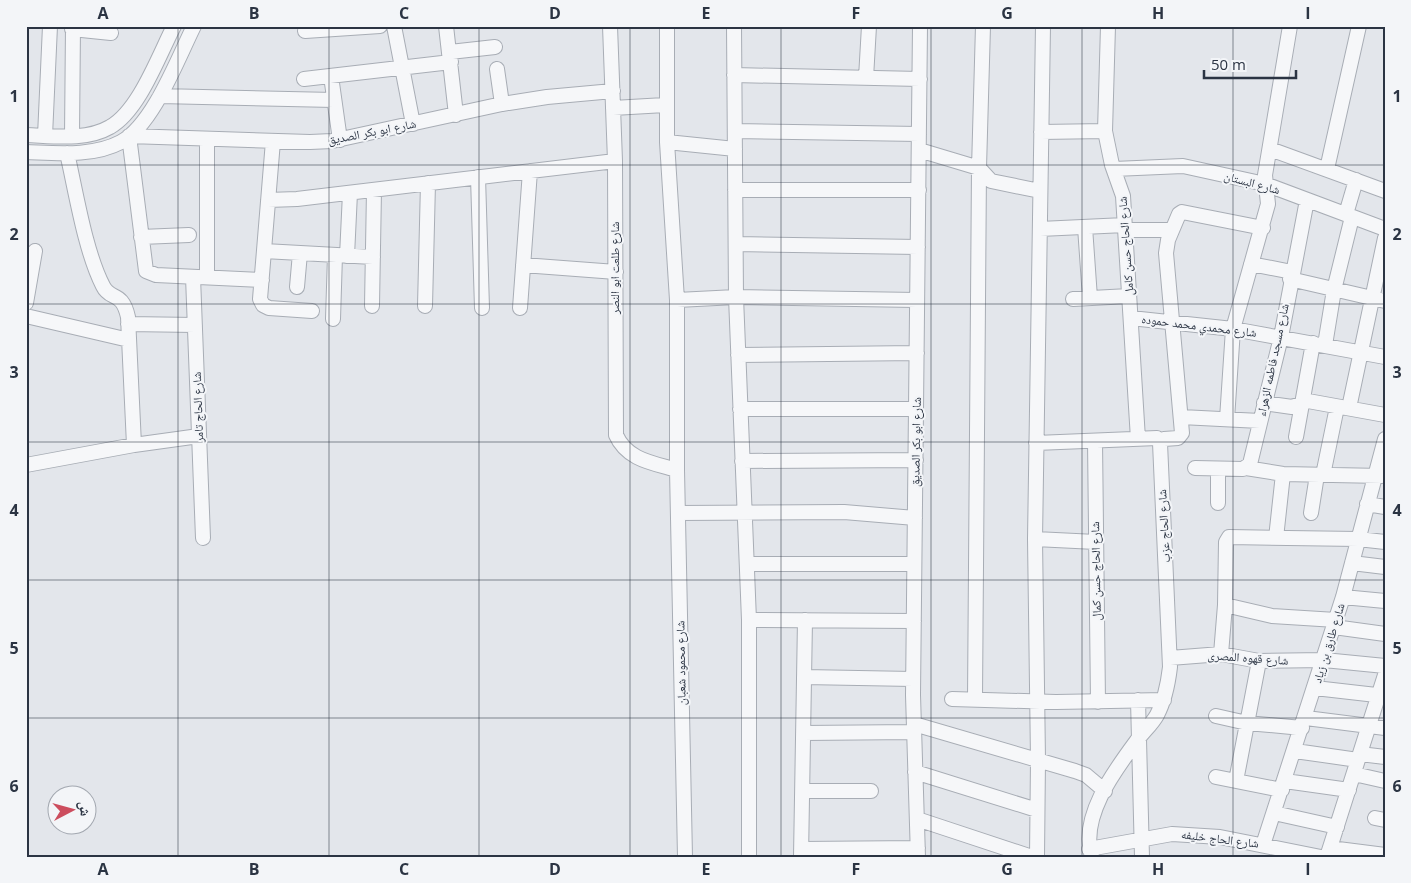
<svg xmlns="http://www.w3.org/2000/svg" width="1411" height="883" viewBox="0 0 1411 883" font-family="'Open Sans','Noto Naskh Arabic',sans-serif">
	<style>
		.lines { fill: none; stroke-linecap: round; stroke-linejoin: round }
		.minor-casing { stroke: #a8adb5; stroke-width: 16 }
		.minor { stroke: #f6f7f9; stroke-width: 14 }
		.grid { fill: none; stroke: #2b3443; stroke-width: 1; stroke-opacity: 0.55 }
		.labels { text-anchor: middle; stroke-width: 4; stroke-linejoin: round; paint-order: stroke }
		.street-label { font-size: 12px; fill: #2b3443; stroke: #f3f5f8 }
		.neatline { fill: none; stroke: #2b3443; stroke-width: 2 }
		.grid-label { font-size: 16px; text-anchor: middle; font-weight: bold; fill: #2b3443 }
	</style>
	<rect width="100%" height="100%" fill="#e3e6eb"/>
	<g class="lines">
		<g class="minor-casing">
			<path id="minor" d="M394,26L413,124
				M446,26L456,115
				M610,26L615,161L616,435C627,460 653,463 677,470
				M667,26V142L677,300V470L685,857
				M734,26L736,297L749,620V857
				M1108,26L1105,131L1112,165L1123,196L1138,439
				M72,29L111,33
				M305,31L380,26
				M450,52L495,47
				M497,69L502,104
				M734,75L920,79
				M331,76L340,140
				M866,78L869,26
				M304,79L451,62
				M160,96L334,100
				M613,108L665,105
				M735,131L919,134
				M1041,132L1105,131
				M26,135C53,136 86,141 110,127C139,111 159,55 174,26
				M45,136L50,26
				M72,136L73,26
				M207,139V277
				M273,141L260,299L263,305L269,308L312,311
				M667,142L735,149
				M1270,149L1385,191
				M919,150L979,168L991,181L1040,191
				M26,152C56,153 93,157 121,142C153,125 178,58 194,26
				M67,153C76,192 85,251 103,286C110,301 122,290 128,317L134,445
				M1114,169L1183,166L1265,184L1385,229
				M1327,169L1359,26
				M478,177L482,308
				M735,190H919
				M268,200L297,199L615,161
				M1346,214L1356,180
				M1085,227L1090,298
				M1040,229L1125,225
				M1125,230H1172
				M141,237L189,235
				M736,244L918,247
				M264,251L373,257
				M347,256L350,193
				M1251,264L1292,272
				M523,265L616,272
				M193,277L203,538
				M1290,279L1385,301
				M262,280L156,275L146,271L129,136L310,142L332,141L502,104L547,97L613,91
				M297,287L300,253
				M1073,299L1129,296
				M677,300L736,297L917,300
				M26,303L35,251
				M372,306L374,190
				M425,306L428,183
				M520,308L530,171
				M26,316L129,340
				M1131,318L1233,329L1385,357
				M333,319L335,255
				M128,324L195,325
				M1325,345L1334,290L1352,217
				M738,355L917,353
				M1264,403L1292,407L1308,401L1385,415
				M1349,408L1385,238
				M740,409H916
				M1181,417L1260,421
				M1227,419L1233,329L1268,204L1265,175L1290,26
				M1296,437L1313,343
				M1095,441L1098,702
				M1036,443L1157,438L1161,441
				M742,461L916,460
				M26,465L134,445L199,436
				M1195,468L1243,469L1250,464L1281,337L1307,200
				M1246,468L1283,474L1382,476
				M1218,469V503
				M1323,475L1337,407
				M1367,504L1385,507
				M678,513L844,512L915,518
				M1311,513L1317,475
				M1276,538L1283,474
				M1035,539L1096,542
				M1352,563L1385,567
				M747,564H914
				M1343,597L1385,601
				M1225,605L1272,616L1336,620
				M749,620L914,621
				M1334,627L1385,634
				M1221,654L1225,605L1226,542L1229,537L1358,539L1385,542
				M1170,658L1221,654L1259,661L1324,660L1385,666
				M804,677L913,679
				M1315,688L1385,696
				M952,699L1056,702L1164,700
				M975,699L979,168L983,26
				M1138,700L1142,857
				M1216,716L1247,723L1302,728
				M1306,718L1385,728
				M914,724L1075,771L1086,775L1105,791
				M803,733L914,732
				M1295,751L1358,760
				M1360,754L1385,757
				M915,772L1037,810
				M1354,774L1385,781
				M1216,777L1282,790
				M1236,781L1259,661
				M1285,781L1349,790
				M802,791H871
				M1274,813L1337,827
				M1375,818L1385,820
				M917,819L1032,857
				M1263,845L1343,597L1385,439
				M1330,848L1385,855
				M801,849L918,848
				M1089,849L1172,834L1220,837L1321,857
				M801,857L805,620
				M918,857L913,695L920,26
				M1037,857L1038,760L1035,539L1043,26
				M1092,857C1079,817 1115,770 1138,739C1144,731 1152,724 1157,715C1165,700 1168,684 1170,667L1160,443L1164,439L1178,438L1182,433L1166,253L1168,240L1179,214L1182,212L1263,228
				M1327,857L1385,675"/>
		</g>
		<use href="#minor" class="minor"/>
	</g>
	<path class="grid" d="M178,26V857M329,26V857M479,26V857M630,26V857M781,26V857M931,26V857M1082,26V857M1233,26V857M26,165H1385M26,304H1385M26,442H1385M26,580H1385M26,718H1385"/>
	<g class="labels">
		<g class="street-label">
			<text transform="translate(372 132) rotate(-11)" y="4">شارع ابو بكر الصديق</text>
			<text transform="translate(1252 183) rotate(15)" y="4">شارع البستان</text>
			<text transform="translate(1126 246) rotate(-94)" y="4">شارع الحاج حسن كامل</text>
			<text transform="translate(615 268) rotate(-90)" y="4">شارع طلعت ابو النصر</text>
			<text transform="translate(1199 326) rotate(7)" y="4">شارع محمدي محمد حموده</text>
			<text transform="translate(1273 360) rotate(-78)" y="4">شارع مسجد فاطمه الزهراء</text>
			<text transform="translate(198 407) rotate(-92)" y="4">شارع الحاج تامر</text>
			<text transform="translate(916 442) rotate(-89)" y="4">شارع ابو بكر الصديق</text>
			<text transform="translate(1164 526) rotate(-93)" y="4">شارع الحاج عزب</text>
			<text transform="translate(1096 571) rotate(-91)" y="4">شارع الحاج حسن كمال</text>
			<text transform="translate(1329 643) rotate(-73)" y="4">شارع طارق بن زياد</text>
			<text transform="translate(1248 658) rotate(4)" y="4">شارع قهوه المصرى</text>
			<text transform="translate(681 663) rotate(-91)" y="4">شارع محمود شعبان</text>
			<text transform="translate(1220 839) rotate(7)" y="4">شارع الحاج خليفه</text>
		</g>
	</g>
	<rect width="1411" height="883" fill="none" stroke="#f3f5f8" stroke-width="55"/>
	<g transform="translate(72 810) rotate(84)"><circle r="24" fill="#f3f5f8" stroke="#a3a8b0"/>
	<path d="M0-4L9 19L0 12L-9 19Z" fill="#cc4d5e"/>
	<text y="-8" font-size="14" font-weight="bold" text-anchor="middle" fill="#2b3443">ش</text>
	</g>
	<path d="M1204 70v8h92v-8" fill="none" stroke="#2b3443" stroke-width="2.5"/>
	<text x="1211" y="70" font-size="15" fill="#2b3443" stroke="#f3f5f8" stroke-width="4" paint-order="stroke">50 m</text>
	<rect x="28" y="28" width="1356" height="828" class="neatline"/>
	<g class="grid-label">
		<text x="103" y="19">A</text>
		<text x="254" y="19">B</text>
		<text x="404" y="19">C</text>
		<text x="555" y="19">D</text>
		<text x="706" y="19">E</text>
		<text x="856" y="19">F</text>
		<text x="1007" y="19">G</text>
		<text x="1158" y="19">H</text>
		<text x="1308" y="19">I</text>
		<text x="14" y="102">1</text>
		<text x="1397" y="102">1</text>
		<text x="14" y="240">2</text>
		<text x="1397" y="240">2</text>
		<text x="14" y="378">3</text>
		<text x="1397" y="378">3</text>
		<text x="14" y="516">4</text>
		<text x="1397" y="516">4</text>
		<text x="14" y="654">5</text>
		<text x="1397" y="654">5</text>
		<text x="14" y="792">6</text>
		<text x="1397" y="792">6</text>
		<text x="103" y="875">A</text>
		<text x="254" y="875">B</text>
		<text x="404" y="875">C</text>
		<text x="555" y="875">D</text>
		<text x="706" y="875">E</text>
		<text x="856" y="875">F</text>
		<text x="1007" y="875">G</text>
		<text x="1158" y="875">H</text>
		<text x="1308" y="875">I</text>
	</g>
</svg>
